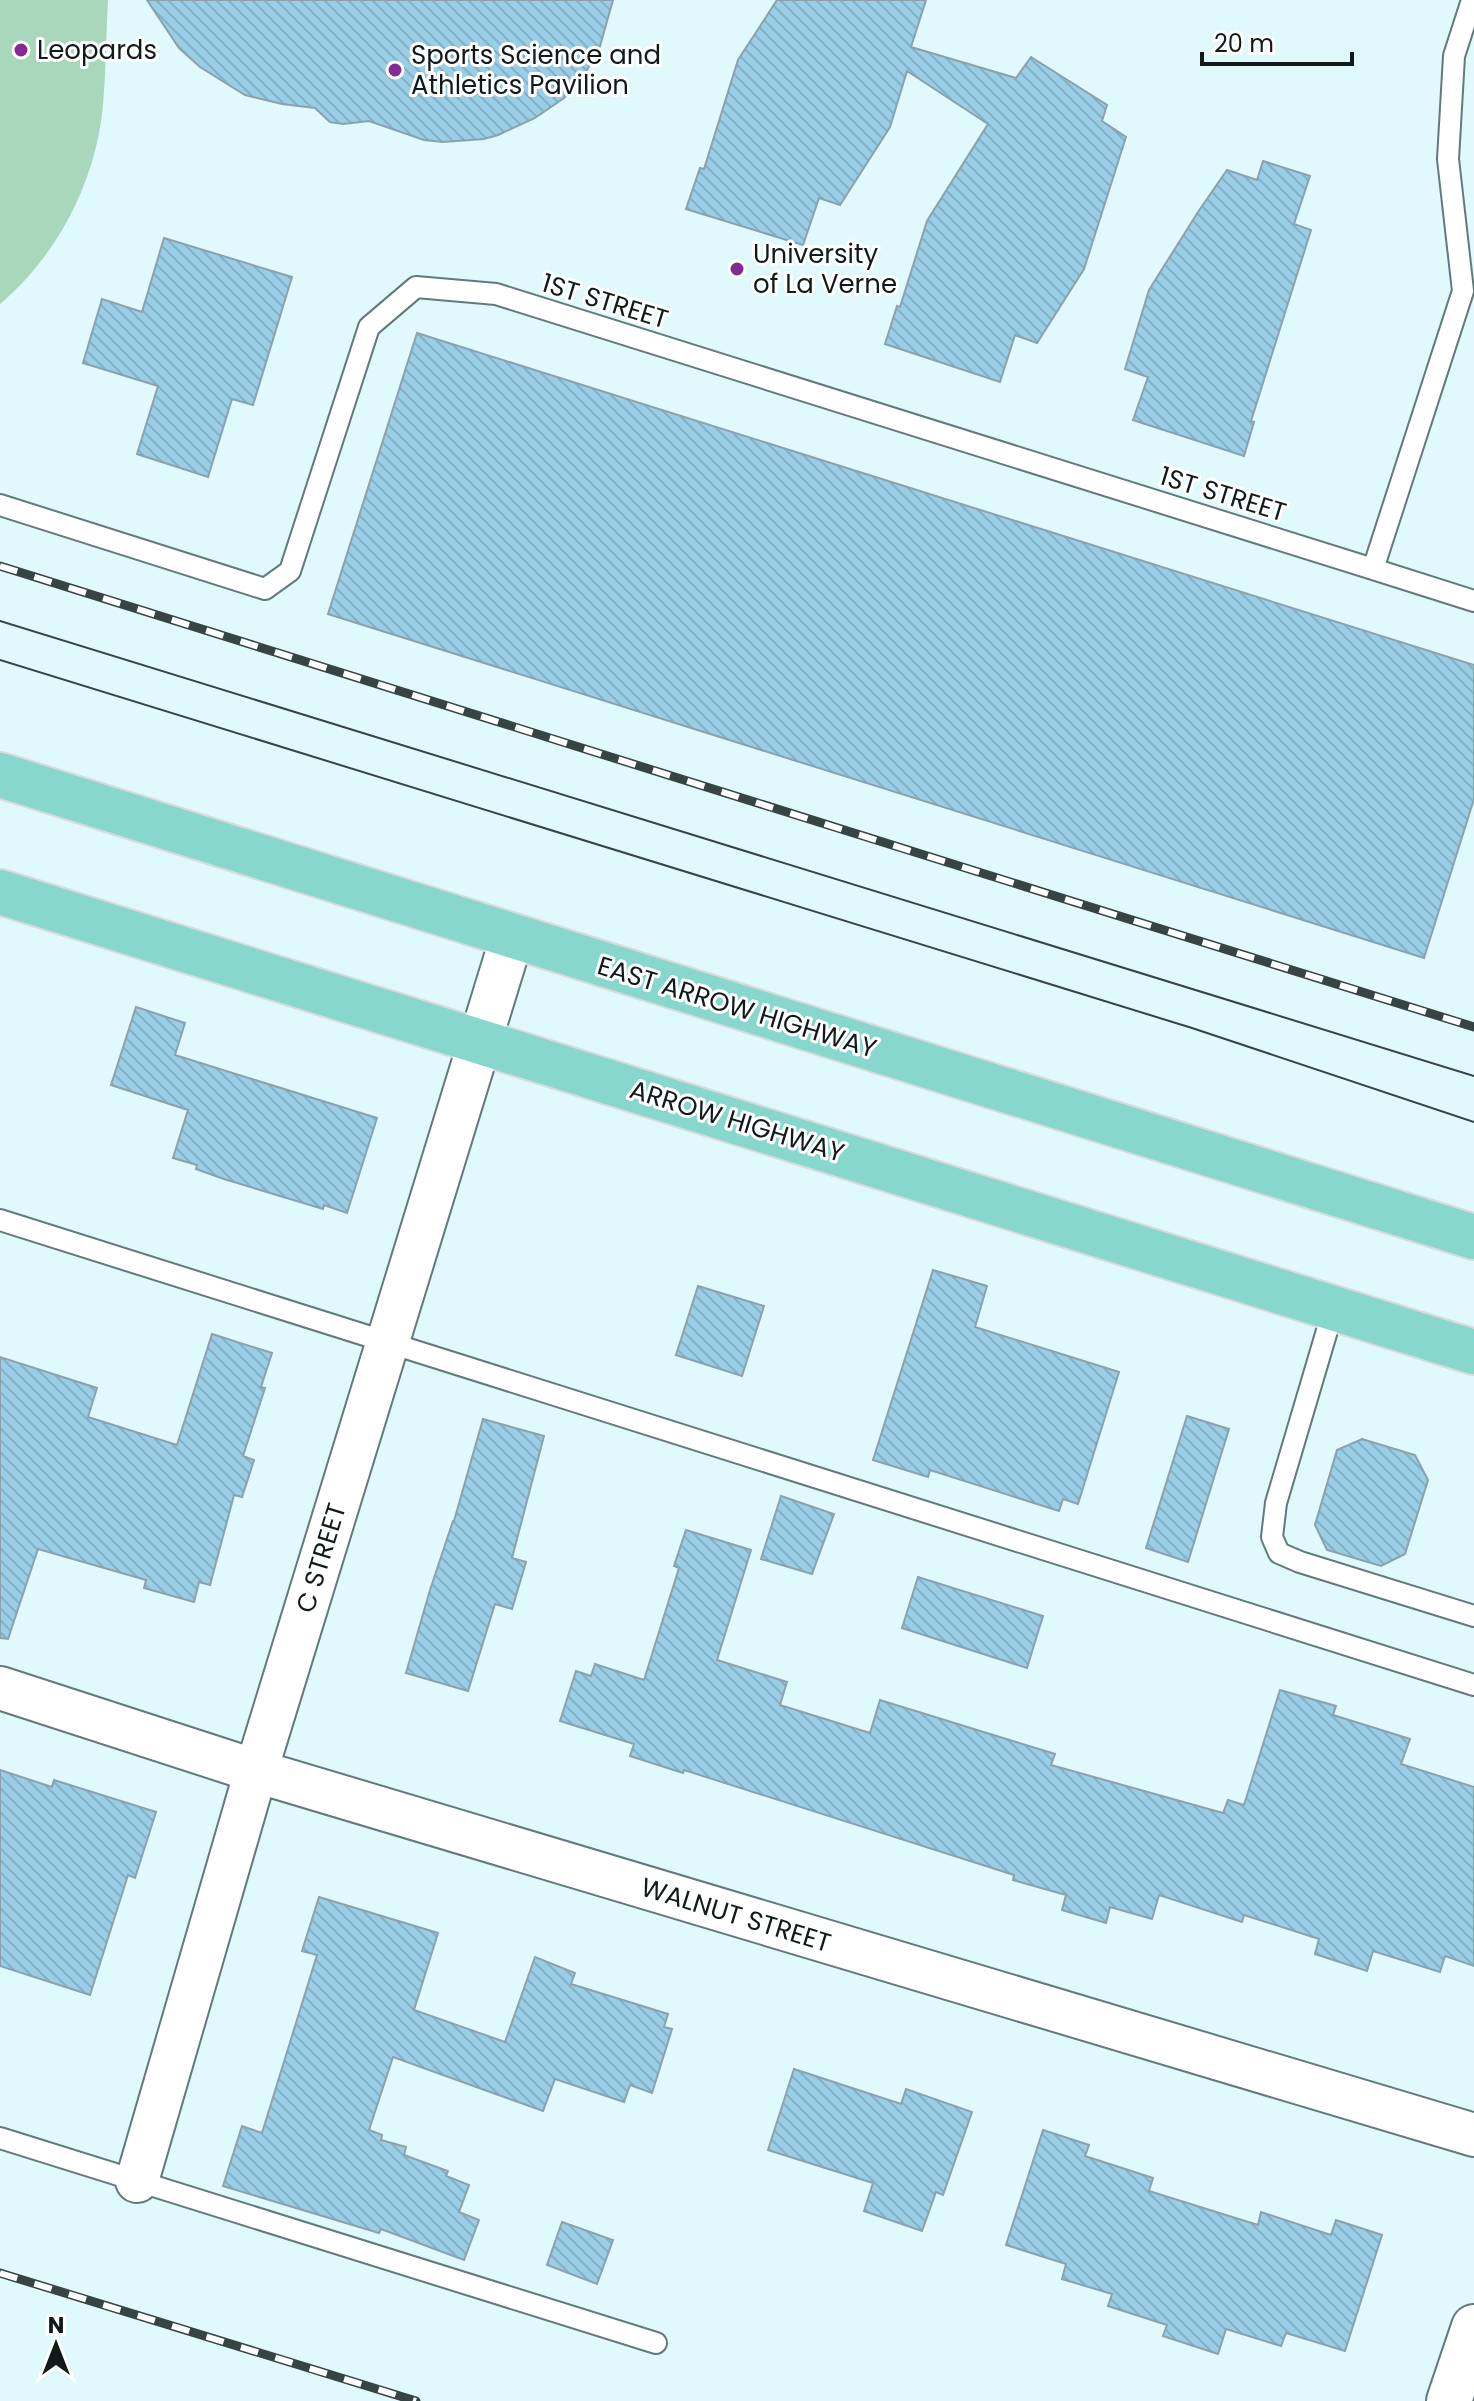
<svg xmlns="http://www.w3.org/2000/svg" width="1474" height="2401" viewBox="0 0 1474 2401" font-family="Poppins,sans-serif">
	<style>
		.pitch { fill: #a9d7bb }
		.building { fill: url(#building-back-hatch); stroke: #8ca1ab; stroke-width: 2 }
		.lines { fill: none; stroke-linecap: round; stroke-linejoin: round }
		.service-casing { stroke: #637a7d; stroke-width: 24 }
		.minor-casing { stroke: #637a7d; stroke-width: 46 }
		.tertiary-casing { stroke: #637a7d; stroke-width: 48 }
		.primary-casing { stroke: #d9dadb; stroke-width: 48 }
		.service { stroke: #fff; stroke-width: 20 }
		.minor { stroke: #fff; stroke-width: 42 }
		.tertiary { stroke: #fff; stroke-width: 44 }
		.primary { stroke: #87d7cc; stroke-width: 44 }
		.tram { stroke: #374445; stroke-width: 2 }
		.rail-casing { stroke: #374445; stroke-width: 9 }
		.rail { stroke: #fff; stroke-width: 6; stroke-dasharray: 18; stroke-linecap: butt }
		.poi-dot { fill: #842a96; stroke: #fff; stroke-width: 3 }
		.labels { text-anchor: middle; stroke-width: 6; stroke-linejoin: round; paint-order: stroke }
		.poi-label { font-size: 26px; fill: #111a1b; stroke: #fff; text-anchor: start }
		.street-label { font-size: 26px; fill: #111a1b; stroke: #fff }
	</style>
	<defs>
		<pattern id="building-back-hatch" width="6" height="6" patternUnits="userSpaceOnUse" patternTransform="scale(2)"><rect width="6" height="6" fill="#99cee6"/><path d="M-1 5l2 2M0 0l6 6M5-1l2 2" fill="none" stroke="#83b0c5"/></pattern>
	</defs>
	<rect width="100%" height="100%" fill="#dff9fc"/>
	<path class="pitch" d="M0,0H108C106,35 106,70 103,105C96,181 58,255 0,304Z"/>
	<path class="building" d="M147,0H613L600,46L586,72L564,98L535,118L498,135L484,139L443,142L424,140L369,121L343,124L330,122L315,108L282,104L245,95L200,67L179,48Z
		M777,0H926L911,47L1016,78L1031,57L1107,105L1102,121L1126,137L1084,269L1037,343L1015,335L1000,382L885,344L897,306L900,307L927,221L988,124L907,71L890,127L840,205L819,198L803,245L686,209L700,168L704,169L738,60Z
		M1263,161L1310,176L1294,224L1311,230L1251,421L1254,422L1244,456L1133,420L1148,377L1125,369L1149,290L1198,212L1227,170L1257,180Z
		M164,238L292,277L253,405L232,399L208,477L137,454L158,386L83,363L102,299L142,312Z
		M417,333L1474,665V799L1424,958L328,614Z
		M136,1007L185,1023L175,1055L377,1118L347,1213L324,1205L323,1209L224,1179L196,1169L197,1165L173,1158L188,1110L111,1085Z
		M933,1270L987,1286L975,1327L1119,1372L1078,1504L1063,1499L1059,1511L930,1470L928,1477L873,1460Z
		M698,1286L764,1306L742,1376L676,1355Z
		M212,1334L272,1353L261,1387L265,1388L243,1456L254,1460L242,1497L234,1495L210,1585L199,1582L194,1602L144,1588L146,1580L38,1549L8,1639L0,1638V1357L97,1388L88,1417L177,1445Z
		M1187,1416L1229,1429L1188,1562L1146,1548Z
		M483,1419L544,1436L512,1558L526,1562L512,1609L495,1604L468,1691L406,1673L430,1590L453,1521H454Z
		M1362,1439L1415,1455L1428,1480L1405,1554L1381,1566L1327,1550L1315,1525L1337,1450Z
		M781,1496L834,1514L812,1574L761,1559Z
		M686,1530L751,1550L717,1660L787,1682L780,1705L870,1733L880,1700L1055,1754L1051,1765L1223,1813L1228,1800L1244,1805L1280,1690L1336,1706L1333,1715L1410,1739L1401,1764L1474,1787V1966L1445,1956L1440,1972L1373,1951L1367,1971L1315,1954L1319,1939L1244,1915L1242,1922L1159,1895L1152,1919L1110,1907L1106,1923L1062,1910L1066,1895L1013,1880L1014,1875L684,1770L683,1773L630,1756L634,1744L560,1721L576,1671L591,1676L595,1664L644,1680L679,1568L674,1566Z
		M918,1577L1043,1616L1027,1668L902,1628Z
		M0,1770L52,1787L54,1780L156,1812L135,1878L128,1875L90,1995L0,1966Z
		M319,1897L438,1933L414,2010L505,2042L535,1957L575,1973L571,1984L668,2014L664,2027L672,2029L652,2093L630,2085L624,2102L555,2079L543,2111L393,2057L369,2130L382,2135L381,2140L406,2147L404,2155L448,2171L446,2176L469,2185L459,2212L479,2220L464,2260L381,2229L379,2233L223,2186L242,2126L262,2133L317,1955L302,1951Z
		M794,2069L901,2104L906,2089L972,2112L943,2195L936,2192L922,2231L864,2211L873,2183L768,2150Z
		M1043,2130L1089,2145L1085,2156L1153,2178L1149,2191L1258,2225L1261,2212L1331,2235L1336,2220L1382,2235L1345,2351L1286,2333L1281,2346L1226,2329L1218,2354L1163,2336L1167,2325L1108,2306L1112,2294L1062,2279L1066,2264L1006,2245Z
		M562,2222L613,2240L597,2284L547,2265Z"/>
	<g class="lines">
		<g class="service-casing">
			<path id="service" d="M1472,0L1454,56L1448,159L1463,291L1373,569L1474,601
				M0,505L265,589L290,571L369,327L416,287L496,294L1373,569
				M0,1220L1474,1685
				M1334,1307L1276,1503L1272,1537L1279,1553L1300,1562L1474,1616
				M0,2138L656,2343"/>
		</g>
		<g class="minor-casing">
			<path id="minor" d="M0,1688L256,1771L1474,2135
				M137,2181L256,1771L512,937"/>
		</g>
		<g class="tertiary-casing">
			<path id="tertiary" d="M1449,2401L1474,2327"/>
		</g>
		<g class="primary-casing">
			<path id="primary" d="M0,775L1474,1237
				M0,892L1474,1352"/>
		</g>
		<use href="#service" class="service"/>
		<use href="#minor" class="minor"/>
		<use href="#tertiary" class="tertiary"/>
		<use href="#primary" class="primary"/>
		<path class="tram" d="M0,621L1474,1076
			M0,660L1192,1028L1474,1122"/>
		<g class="rail-casing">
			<path id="rail" d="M0,566L1474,1027
				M0,2273L416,2401"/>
		</g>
		<use href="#rail" class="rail"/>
	</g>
	<g class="poi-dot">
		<circle cx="21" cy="50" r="8"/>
		<circle cx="395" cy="70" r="8"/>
		<circle cx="737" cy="269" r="8"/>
	</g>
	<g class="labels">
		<g class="poi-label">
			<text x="37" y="59">Leopards</text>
			<text x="411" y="64">Sports Science and<tspan x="411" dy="30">Athletics Pavilion</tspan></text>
			<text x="753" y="263">University<tspan x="753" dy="30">of La Verne</tspan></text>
		</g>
		<g class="street-label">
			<text transform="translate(605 301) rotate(17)" y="9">1ST STREET</text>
			<text transform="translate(1223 494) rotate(17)" y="9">1ST STREET</text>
			<text transform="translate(737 1007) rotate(17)" y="9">EAST ARROW HIGHWAY</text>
			<text transform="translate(737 1121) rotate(17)" y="9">ARROW HIGHWAY</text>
			<text transform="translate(321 1558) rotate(-73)" y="9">C STREET</text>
			<text transform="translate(736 1915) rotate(17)" y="9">WALNUT STREET</text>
		</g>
	</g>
	<g transform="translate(56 2345)" stroke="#ffffff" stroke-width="6" paint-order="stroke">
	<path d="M0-6L14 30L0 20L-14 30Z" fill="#111a1b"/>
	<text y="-12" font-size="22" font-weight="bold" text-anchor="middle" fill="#111a1b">N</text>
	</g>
	<path d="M1202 52v12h150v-12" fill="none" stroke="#111a1b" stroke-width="4"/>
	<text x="1214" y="52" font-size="24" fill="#111a1b" stroke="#ffffff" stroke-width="6" paint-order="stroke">20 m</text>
</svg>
